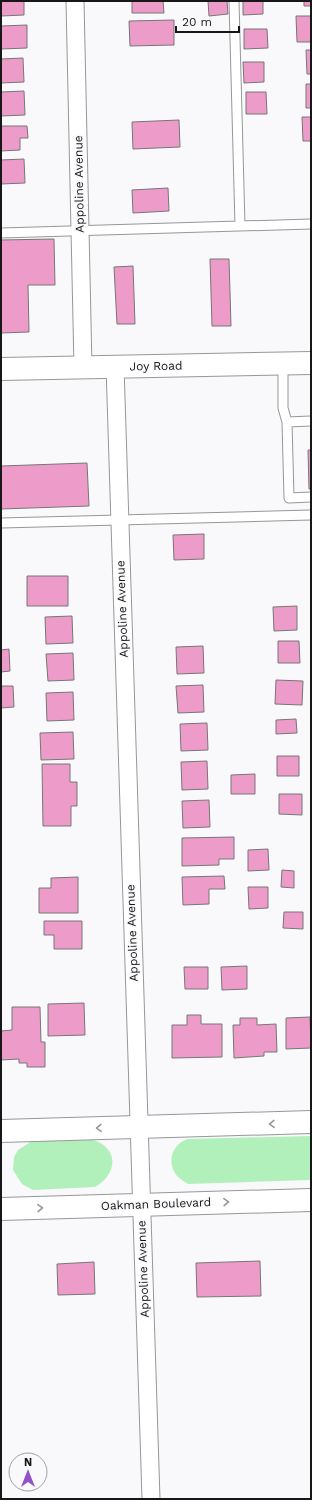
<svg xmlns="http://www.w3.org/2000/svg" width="312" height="1500" viewBox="0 0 312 1500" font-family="'Work Sans',sans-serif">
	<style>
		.green { fill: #b1f0ba }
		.building { fill: #ed9cc9; stroke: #777676 }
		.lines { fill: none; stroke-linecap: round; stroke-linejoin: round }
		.lane-casing { stroke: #979799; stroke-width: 11 }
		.street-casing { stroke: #979799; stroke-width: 19 }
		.secondary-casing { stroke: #979799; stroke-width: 24 }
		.lane { stroke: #fff; stroke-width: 9 }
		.street { stroke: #fff; stroke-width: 17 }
		.secondary { stroke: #fff; stroke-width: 22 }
		.oneway { stroke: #979797 }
		.labels { text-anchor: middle; stroke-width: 3; stroke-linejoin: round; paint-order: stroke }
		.street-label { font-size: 12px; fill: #171718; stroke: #f9f9fb }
	</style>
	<rect width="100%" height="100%" fill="#f9f9fb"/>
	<path class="green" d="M311,1136V1180L188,1184C185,1182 180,1179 177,1176C166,1162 172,1145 187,1139Z
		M93,1140C120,1148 117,1175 95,1187L33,1190L22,1184L13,1170L14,1157L18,1150L32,1141Z"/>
	<path class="building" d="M1,1H24V15L1,16Z
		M132,1H163L164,13H132Z
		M208,1H227L228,14L209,16Z
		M243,1H263V14L243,15Z
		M304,1H311V6H304Z
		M296,16H311V42H297Z
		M174,20V45L130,46L129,21Z
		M27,25V48L1,49V26Z
		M244,29H267L268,48L244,49Z
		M306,50H311V74H307Z
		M23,58L24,82L1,83V59Z
		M243,62H264V82L244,83Z
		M306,84H311V108H306Z
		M24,91L25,115L1,116V92Z
		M246,92H266L267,114H246Z
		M302,117H311V141H303Z
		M179,120L180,147L133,149L132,122Z
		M1,126H27L28,138H20V150L1,151Z
		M24,159L25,183L1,184V160Z
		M168,188L169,211L133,213L132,190Z
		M54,239L55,285H28L29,332L1,333V240Z
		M210,259H229L231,326H212Z
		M133,266L135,324H117L114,267Z
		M308,450H311V489H309Z
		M87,463L89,506L1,509V466Z
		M204,534V559L174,560L173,535Z
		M27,576H68V606H27Z
		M297,606V630L274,631L273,607Z
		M72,616L73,643L46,644L45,617Z
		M278,641H299L300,663H278Z
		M203,646L204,673L177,674L176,647Z
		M9,649L10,671L1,672V650Z
		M73,653L74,680L48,681L46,654Z
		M276,680L303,681L302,705L275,704Z
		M203,685L204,712L178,713L176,686Z
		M1,686H13L14,707L1,708Z
		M73,692L74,720L47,721L46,693Z
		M296,719L297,733L276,734V720Z
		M207,723L208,750L181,751L180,724Z
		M73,732L74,759L41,760L40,733Z
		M277,756H299V776H277Z
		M207,761L208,789L182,790L181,762Z
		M42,764H70V782H77V806H71V826H43Z
		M255,774V794H231V775Z
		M279,794H302V815L279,814Z
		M209,800L210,827L183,828L182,801Z
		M234,837V859H219V865L182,866V838Z
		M268,849L269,870L248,871V850Z
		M282,870L294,871V888L281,887Z
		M224,876L225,889H209V904L183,905L182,877Z
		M78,877V913H39V888H51V878Z
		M248,887H268V908L249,909Z
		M284,912H303V929L283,928Z
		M44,921H82V949H54V935H44Z
		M247,966V989L222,990L221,967Z
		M184,967H208V989H185Z
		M84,1003L85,1035L48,1036V1004Z
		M12,1007H40L41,1042H45V1067H27V1063H19V1059L1,1060V1031L12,1030Z
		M187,1015H201V1024H222V1057L172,1058V1025H187Z
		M310,1017L311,1048L286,1049V1018Z
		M240,1018H257V1025L276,1024L277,1052H264V1056L234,1058L233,1025H240Z
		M260,1261L261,1296L197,1297L196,1263Z
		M94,1262L95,1294L58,1295L57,1264Z"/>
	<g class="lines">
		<g class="lane-casing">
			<path id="lane" d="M234,1L240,226
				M1,233L311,224
				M283,364V408L287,422L311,421
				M287,422L289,498L311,497
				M1,523L311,515"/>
		</g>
		<g class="street-casing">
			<path id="street" d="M75,1L83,367
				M115,366L151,1499"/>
		</g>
		<g class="secondary-casing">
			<path id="secondary" d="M1,369L311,363
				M1,1131L311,1122
				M1,1209L311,1200"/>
		</g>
		<use href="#lane" class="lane"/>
		<use href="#street" class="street"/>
		<use href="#secondary" class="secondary"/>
	</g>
	<defs><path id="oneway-chevron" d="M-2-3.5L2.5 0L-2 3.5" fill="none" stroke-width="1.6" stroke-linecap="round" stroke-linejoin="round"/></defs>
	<g class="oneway">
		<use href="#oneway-chevron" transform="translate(272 1124) rotate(178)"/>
		<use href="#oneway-chevron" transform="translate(99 1128) rotate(178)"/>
		<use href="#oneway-chevron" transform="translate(226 1202) rotate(-2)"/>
		<use href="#oneway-chevron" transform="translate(40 1208) rotate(-2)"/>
	</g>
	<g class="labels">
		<g class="street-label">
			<text transform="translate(79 184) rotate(-91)" y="4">Appoline Avenue</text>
			<text transform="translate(156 366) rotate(-1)" y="4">Joy Road</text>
			<text transform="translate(122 609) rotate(-92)" y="4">Appoline Avenue</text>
			<text transform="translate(132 933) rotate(-92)" y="4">Appoline Avenue</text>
			<text transform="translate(156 1204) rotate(-2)" y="4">Oakman Boulevard</text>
			<text transform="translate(143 1269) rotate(-92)" y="4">Appoline Avenue</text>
		</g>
	</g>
	<rect width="312" height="1500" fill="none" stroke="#171718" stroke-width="4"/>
	<g transform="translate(28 1472)"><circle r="19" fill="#f9f9fb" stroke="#9f9fa0"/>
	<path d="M0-3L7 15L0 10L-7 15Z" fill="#9253c9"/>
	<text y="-6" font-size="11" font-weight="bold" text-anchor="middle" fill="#171718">N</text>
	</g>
	<path d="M176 26v6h63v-6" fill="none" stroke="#171718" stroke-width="2"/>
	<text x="182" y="26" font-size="12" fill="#171718" stroke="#f9f9fb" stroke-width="3" paint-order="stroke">20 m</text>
</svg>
